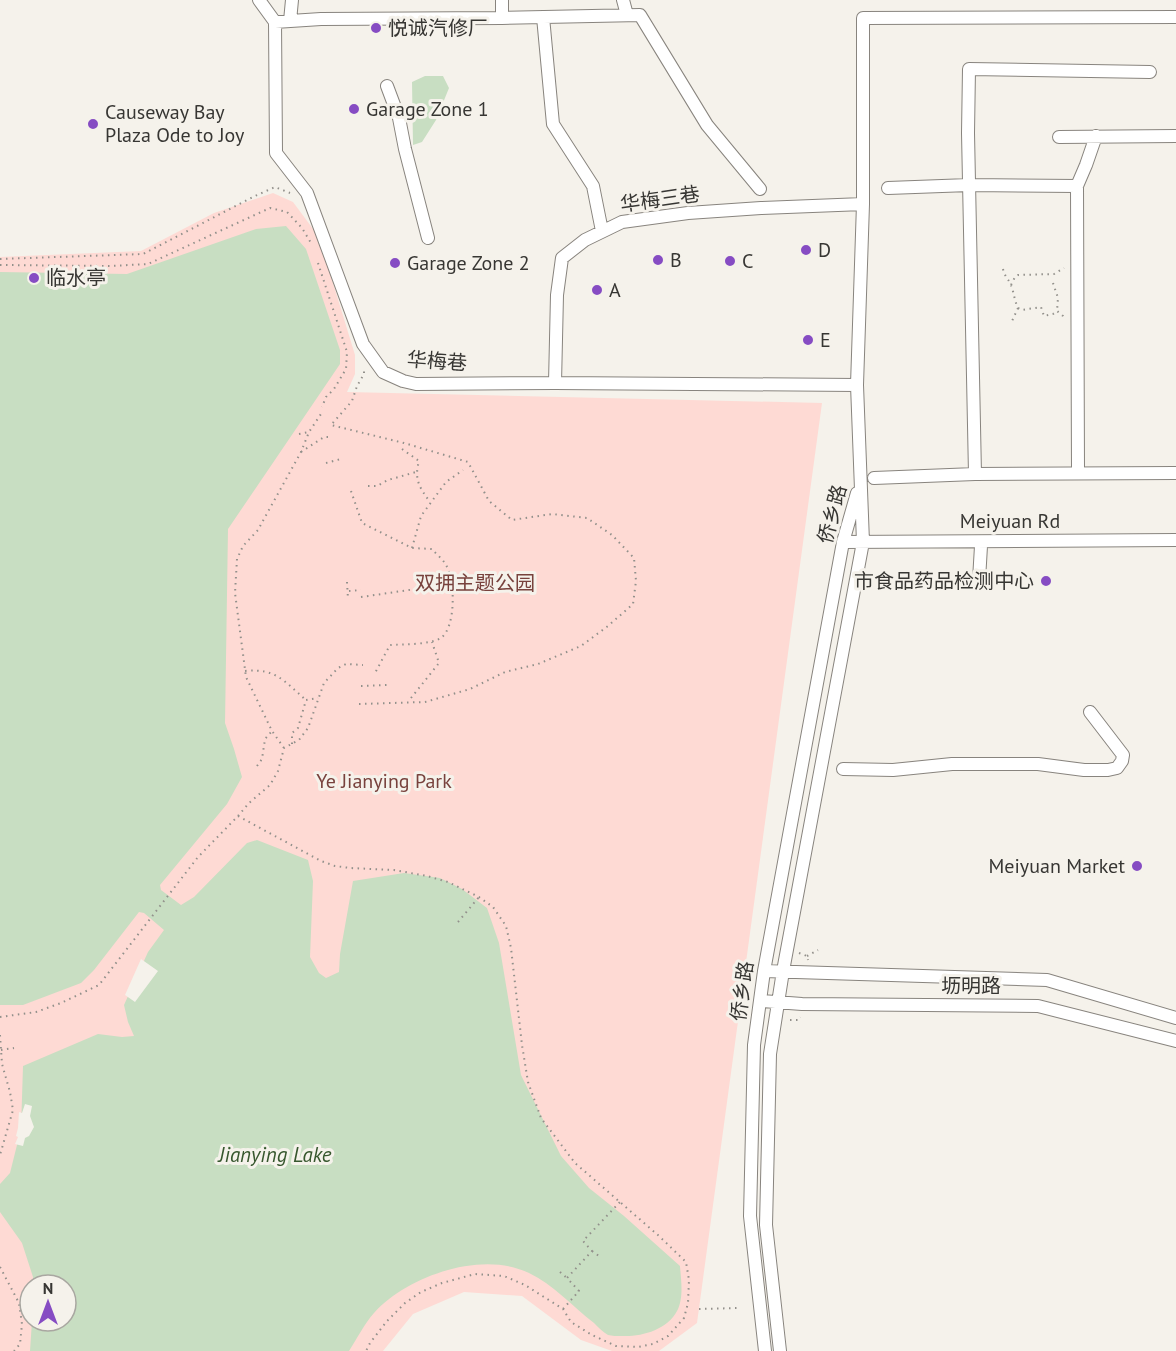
<svg xmlns="http://www.w3.org/2000/svg" width="1176" height="1351" viewBox="0 0 1176 1351" font-family="'PT Sans','Noto Sans SC',sans-serif">
	<style>
		.green { fill: #fedad4; fill-rule: evenodd }
		.water { fill: #c8dec2 }
		.pier { fill: #f5f2eb }
		.lines { fill: none; stroke-linecap: round; stroke-linejoin: round }
		.minor-casing { stroke: #88847e; stroke-width: 14 }
		.path { stroke: #92908b; stroke-width: 2; stroke-dasharray: 1.5 4.5; stroke-linecap: butt }
		.minor { stroke: #fff; stroke-width: 12 }
		.poi-dot { fill: #864cc3; stroke: #f5f2eb; stroke-width: 2 }
		.labels { text-anchor: middle; stroke-width: 6; stroke-linejoin: round; paint-order: stroke }
		.poi-label { font-size: 20px; fill: #373633; stroke: #f5f2eb; text-anchor: start }
		.street-label { font-size: 20px; fill: #373633; stroke: #f5f2eb }
		.park-label { font-size: 20px; fill: #78423d; stroke: #f5f2eb }
		.water-label { font-size: 21px; font-style: italic; fill: #37572e; stroke: #f5f2eb }
	</style>
	<rect width="100%" height="100%" fill="#f5f2eb"/>
	<path class="green" d="M273,193L293,202L319,237L355,355V374L347,392L822,403L697,1323L659,1351H612L581,1340L522,1296L464,1292L413,1314L383,1351H0V257L141,251L214,213ZM30,1285H66V1321H30Z"/>
	<path class="water" d="M425,76H443L449,88L436,120L422,142L413,145L412,82Z
		M286,226L306,249L340,350V364L228,529L225,723L234,749L242,777L227,804L160,885L161,890L181,905L194,897L247,843L257,840L308,860L313,881L310,957L319,973L326,978L339,972L340,954L353,881L404,873L440,878L462,889L487,908L499,943L521,1075L561,1156L589,1188L624,1216L680,1266C681,1280 684,1298 677,1311C667,1330 641,1337 622,1336C617,1336 612,1336 608,1335C603,1332 598,1327 594,1323C573,1307 553,1284 529,1273C482,1250 407,1276 374,1313C364,1324 357,1339 349,1351H30L32,1321H66V1285H33V1277L22,1243L0,1212V1184L10,1173L21,1129L23,1066L98,1034L122,1037L134,1036L128,1022L124,1005L148,952L164,930L144,913L139,912L94,970L81,983L23,1005H0V272L127,274L256,229Z"/>
	<path class="pier" d="M141,959L158,971L135,1002L125,995Z
		M25,1104L32,1106L30,1116L34,1127L29,1136L25,1138L23,1146L15,1144L18,1137L16,1136L18,1128L19,1112L22,1113Z"/>
	<g class="lines">
		<g class="minor-casing">
			<path id="minor" d="M259,0L275,22L276,153L307,193L363,344L383,372L403,381L416,384L555,383L857,385
				M502,0V18
				M623,0L627,15
				M543,17L553,124L593,186L602,231
				M290,21L292,0
				M275,22L321,19L502,18L640,15L707,125L760,189
				M387,86L399,118L405,149L428,238
				M1059,137L1176,136
				M1077,186L1078,467
				M888,188L969,185L1077,186L1086,165L1096,136
				M555,383L557,295L562,258L585,240L622,222L688,213L761,208L863,204
				M975,474L968,133L969,69L1150,72
				M874,478L975,474L1176,473
				M843,542L1176,540
				M979,580L981,546
				M843,769L893,770L952,764H1038L1084,770H1108L1117,768L1122,761L1123,755L1090,712
				M764,971L1047,980L1176,1018
				M761,1001L802,1004L1038,1006L1176,1041
				M765,1351L750,1216L754,1045L764,971L843,542L857,493
				M780,1351L766,1225L770,1054L783,971L863,542L857,385L863,204V18L1176,17"/>
		</g>
		<path class="path" d="M0,259L143,254L255,196L275,187L290,193
			M318,263L347,352L346,369L334,389L326,397L322,407
			M0,265L111,266L148,264L270,208L287,212L302,228L311,243
			M1003,269C1004,275 1007,277 1010,283C1014,291 1014,300 1018,308L1012,321
			M1053,283L1058,298L1057,311
			M1011,285L1015,277L1018,275L1054,274L1064,268
			M1018,308L1022,310L1041,307L1044,316L1053,314L1057,311L1063,316L1064,318
			M299,434L309,432
			M402,449L419,461C414,479 419,487 430,502
			M301,452L324,437H328
			M326,463L341,459
			M368,486H377L388,480L416,472
			M351,491L362,523L412,548L432,549C437,555 444,560 447,567C455,582 456,627 441,638C429,645 404,644 390,645L375,673
			M412,548L421,516L446,482L463,470
			M347,582L348,599
			M349,591L361,590
			M361,597L478,580
			M245,671C276,668 284,681 306,700
			M361,686L388,685
			M411,698L439,663L432,642
			M359,704L425,702L470,689L505,672L538,664L581,646L608,626L633,604L636,581L634,558L612,535L587,518L552,514L512,520L489,501L468,462L404,443L331,425L352,401L357,386L364,374V368
			M292,744V733L298,728L306,700L318,698
			M284,748L272,731L246,677L235,593L237,559L243,546L258,530L265,517L301,452L309,432L321,414
			M257,766L262,759L265,739L272,731
			M238,816L321,861L335,866L350,868L394,870L427,876L448,882L479,897L493,907L506,926L511,948L522,1045L528,1082L541,1118L575,1163L659,1236L686,1262L689,1280L688,1303L684,1318L668,1336L653,1344L638,1347L616,1346L592,1335L571,1322L563,1309L525,1285L504,1276L475,1274L442,1283L421,1292L405,1303L387,1321L370,1343L366,1351
			M458,922L479,897
			M799,953L807,956L808,960
			M807,956L818,950
			M0,1017L36,1012L61,1003L99,985L198,857L238,816L249,803L270,785L278,771L284,748L299,740L308,728L324,683L338,668L346,664L363,665
			M790,1020H799L800,1017
			M0,1035L2,1064L10,1092L13,1110L0,1155
			M1,1050L14,1048
			M592,1251L599,1256
			M0,1267L19,1303L22,1324L20,1344L14,1351
			M560,1272L567,1278
			M563,1309L579,1291L567,1278L592,1251L583,1241L620,1202
			M699,1309L738,1308"/>
		<use href="#minor" class="minor"/>
	</g>
	<g class="poi-dot">
		<circle cx="376" cy="28" r="6"/>
		<circle cx="354" cy="109" r="6"/>
		<circle cx="93" cy="124" r="6"/>
		<circle cx="806" cy="250" r="6"/>
		<circle cx="658" cy="260" r="6"/>
		<circle cx="730" cy="261" r="6"/>
		<circle cx="395" cy="263" r="6"/>
		<circle cx="34" cy="278" r="6"/>
		<circle cx="597" cy="290" r="6"/>
		<circle cx="808" cy="340" r="6"/>
		<circle cx="1046" cy="581" r="6"/>
		<circle cx="1137" cy="866" r="6"/>
	</g>
	<g class="labels">
		<g class="poi-label">
			<text x="388" y="35">悦诚汽修厂</text>
			<text x="366" y="116">Garage Zone 1</text>
			<text x="105" y="119">Causeway Bay<tspan x="105" dy="23">Plaza Ode to Joy</tspan></text>
			<text x="818" y="257">D</text>
			<text x="670" y="267">B</text>
			<text x="742" y="268">C</text>
			<text x="407" y="270">Garage Zone 2</text>
			<text x="46" y="285">临水亭</text>
			<text x="609" y="297">A</text>
			<text x="820" y="347">E</text>
			<text x="1034" y="588" text-anchor="end">市食品药品检测中心</text>
			<text x="1125" y="873" text-anchor="end">Meiyuan Market</text>
		</g>
		<g class="street-label">
			<text transform="translate(660 199) rotate(-8)" y="7">华梅三巷</text>
			<text transform="translate(437 361) rotate(4)" y="7">华梅巷</text>
			<text transform="translate(832 514) rotate(-75)" y="7">侨乡路</text>
			<text x="1010" y="528">Meiyuan Rd</text>
			<text x="971" y="993">坜明路</text>
			<text transform="translate(742 991) rotate(-82)" y="7">侨乡路</text>
		</g>
		<g class="park-label">
			<text x="475" y="590">双拥主题公园</text>
			<text x="384" y="788">Ye Jianying Park</text>
		</g>
		<g class="water-label">
			<text x="275" y="1162">Jianying Lake</text>
		</g>
	</g>
	<g transform="translate(48 1303)"><circle r="28" fill="#f5f2eb" stroke="#a9a7a1" stroke-width="1.5"/>
	<path d="M0-4.5L10 22L0 15L-10 22Z" fill="#864cc3"/>
	<text y="-9" font-size="16" font-weight="bold" text-anchor="middle" fill="#373633">N</text>
	</g>
</svg>
